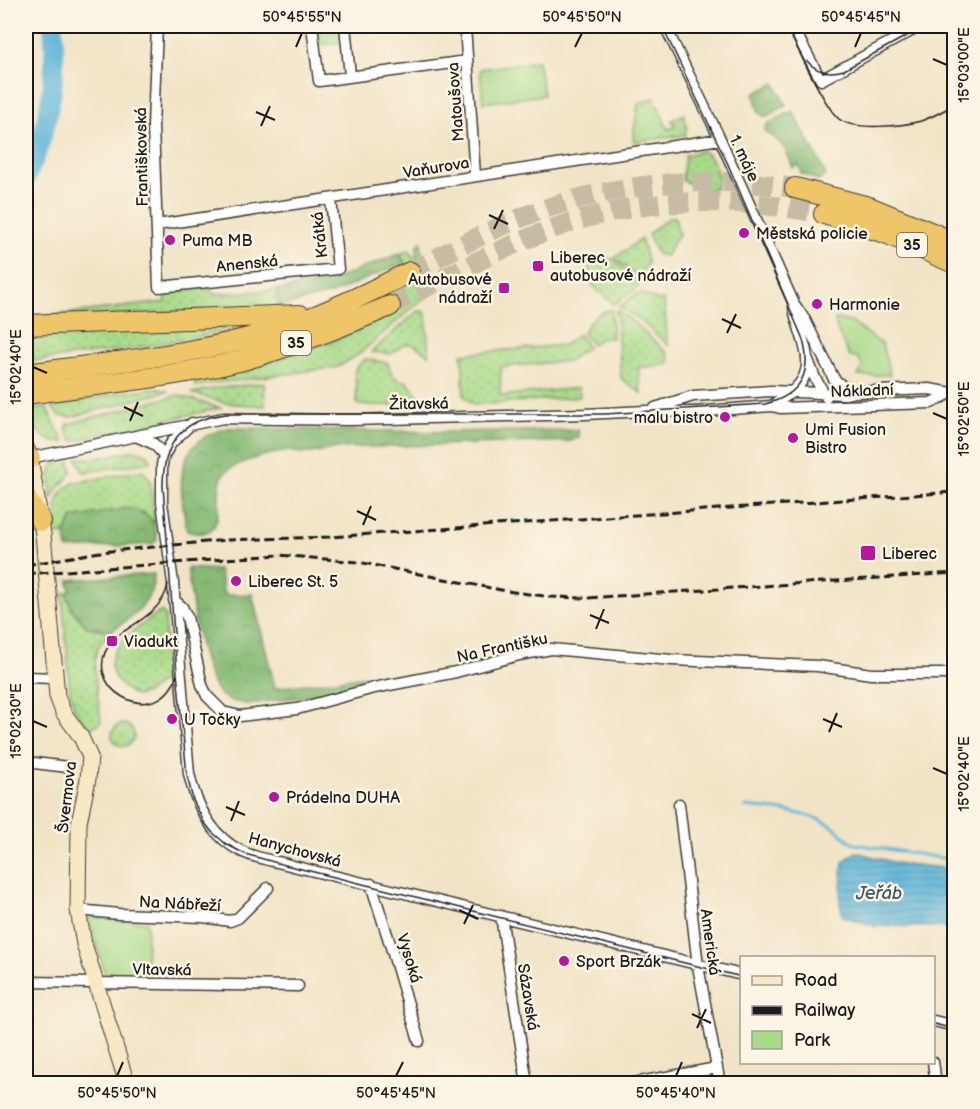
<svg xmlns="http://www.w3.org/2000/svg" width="980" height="1109" viewBox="0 0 980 1109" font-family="'Balsamiq Sans',sans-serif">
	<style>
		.grass { fill: url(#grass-dots); stroke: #627b52; stroke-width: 1.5 }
		.forest { fill: url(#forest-crowns); stroke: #516b48; stroke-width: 1.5 }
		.green { fill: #a8da89; stroke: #627b52; stroke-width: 1.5 }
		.water { fill: url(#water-rules); stroke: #3c687a; stroke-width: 1.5 }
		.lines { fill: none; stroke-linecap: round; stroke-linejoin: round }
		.stream { stroke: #5cb3d9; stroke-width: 3 }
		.river { stroke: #5cb3d9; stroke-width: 20 }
		.highway-tunnel { stroke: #c6bca4; stroke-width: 20; stroke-dasharray: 20 10; stroke-linecap: butt }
		.street-casing { stroke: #3c3a36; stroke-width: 13 }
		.secondary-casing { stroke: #3c3a36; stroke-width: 17 }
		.highway-casing { stroke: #3c3a36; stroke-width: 22 }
		.street { stroke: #fff; stroke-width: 10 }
		.secondary { stroke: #f8e8c3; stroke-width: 15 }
		.highway { stroke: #eec569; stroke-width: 20 }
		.tram { stroke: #1c1c1c; stroke-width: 1.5 }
		.rail { stroke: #1c1c1c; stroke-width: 3; stroke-dasharray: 9 4.5; stroke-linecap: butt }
		.ticks { fill: none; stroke: #1c1c1c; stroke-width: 2 }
		.poi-dot { fill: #b5179e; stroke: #fcf5e5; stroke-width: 2 }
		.labels { text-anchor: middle; stroke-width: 5; stroke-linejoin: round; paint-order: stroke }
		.shield { fill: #fcf5e5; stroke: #5f5d58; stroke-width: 1.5 }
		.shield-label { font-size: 15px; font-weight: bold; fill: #1c1c1c }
		.street-label { font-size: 16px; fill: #1c1c1c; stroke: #fcf5e5 }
		.poi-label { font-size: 16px; fill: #1c1c1c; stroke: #fcf5e5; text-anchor: start }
		.water-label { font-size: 18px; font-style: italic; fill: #365868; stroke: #fcf5e5 }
		.neatline { fill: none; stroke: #1c1c1c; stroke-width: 2 }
		.ticks-label { font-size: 15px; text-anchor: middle; fill: #1c1c1c }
	</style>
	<defs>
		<pattern id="grass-dots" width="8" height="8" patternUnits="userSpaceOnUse" patternTransform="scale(1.5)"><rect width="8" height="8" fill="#a8da89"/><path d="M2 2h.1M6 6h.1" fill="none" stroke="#90ba76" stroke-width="1.8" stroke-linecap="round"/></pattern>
		<pattern id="forest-crowns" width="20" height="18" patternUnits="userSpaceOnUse" patternTransform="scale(1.5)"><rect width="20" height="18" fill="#86ba75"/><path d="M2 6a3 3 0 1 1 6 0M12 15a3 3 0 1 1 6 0" fill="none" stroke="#739f65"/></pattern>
		<pattern id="water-rules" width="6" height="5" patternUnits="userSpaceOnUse" patternTransform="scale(1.5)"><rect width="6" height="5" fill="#5cb3d9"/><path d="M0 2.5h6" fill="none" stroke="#4b91af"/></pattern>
	</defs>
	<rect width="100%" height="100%" fill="#fcf5e5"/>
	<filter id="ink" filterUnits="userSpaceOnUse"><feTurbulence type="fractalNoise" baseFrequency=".0167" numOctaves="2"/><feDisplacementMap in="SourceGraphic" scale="12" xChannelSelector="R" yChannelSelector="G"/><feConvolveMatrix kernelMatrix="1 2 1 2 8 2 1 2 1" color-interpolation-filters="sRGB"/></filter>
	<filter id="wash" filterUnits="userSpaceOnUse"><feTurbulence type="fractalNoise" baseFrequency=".008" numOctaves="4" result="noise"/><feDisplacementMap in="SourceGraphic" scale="24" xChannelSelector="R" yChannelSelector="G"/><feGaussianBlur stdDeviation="1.35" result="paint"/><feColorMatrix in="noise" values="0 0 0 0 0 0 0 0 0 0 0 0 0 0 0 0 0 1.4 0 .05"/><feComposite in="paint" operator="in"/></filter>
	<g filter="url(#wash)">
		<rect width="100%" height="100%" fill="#f1e4c6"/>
		<path class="grass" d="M318,26H341L342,42L320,45Z
			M654,98L668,129L675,127L672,120L684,114L687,126L685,135L634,142L633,138L638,103Z
			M701,151C713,154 715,169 719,179L716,187L707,192L682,180L685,155Z
			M670,217H675L679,235L674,240L667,256L657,254L648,234Z
			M641,239L648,263L638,277L615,258Z
			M421,242L424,298L358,355L338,367L195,386L194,382L197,380L238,371L249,373L250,369L336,340L393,314L384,294L414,279L399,254L409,250L413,257H417V247Z
			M613,259L639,282L638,288L614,304C601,293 578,280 594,261Z
			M209,287L213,294L277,290L278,308L26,318L166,302V293Z
			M641,293L659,301L664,300L668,345L636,317L619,307L635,295Z
			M608,310H612V338H602L592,345L583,333C588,322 595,313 608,310Z
			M616,310L630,319L668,354L669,364L638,368L641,393L621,378Z
			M422,311L425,312L426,315L429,355C411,344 412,337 391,354L371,352L417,312Z
			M252,324L203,336L135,348L34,361L26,349V332Z
			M579,334L588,347L568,361L501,367L500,396L579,388L580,397L474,405L464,396L462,354L564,345Z
			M365,359L388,363L392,375L400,381H406L423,401L418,405H359L357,403L355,369Z
			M264,383L265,406L225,403L191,393L217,388Z
			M157,388L168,391L72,417L59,416L52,407L123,392Z
			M178,395L220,408L75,441L71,439L66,429L68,424Z
			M46,407L64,442C43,444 33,428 26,410Z
			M135,450L149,455L151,462L85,472L82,470L77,458H96Z
			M69,457L72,471C67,482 56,487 51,500L50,477L53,465Z
			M143,470L150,480L155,523L144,512L73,517L65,534L57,535C56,513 52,495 73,483Z
			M62,593H66L72,609L87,627L111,631C105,637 100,642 97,650C92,667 99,703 101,722L89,729L74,708L70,691Z
			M161,611L165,615L166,678L147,693L136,696C81,663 130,633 161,611Z
			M112 735a11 11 0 1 1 22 0a11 11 0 1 1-22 0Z"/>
		<path class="forest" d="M775,83L786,106L765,117L759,113L754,94Z
			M793,111L826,174L819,181L801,173L798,164L793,168C787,150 781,140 764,131L767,124Z
			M399,254L405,262L331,294L278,307L277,290L333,280Z
			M229,428L440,432L578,430L579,437L571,441L336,448C326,450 314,454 303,453C297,453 291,450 285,451C271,453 233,463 224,474C211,490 233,545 187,531C179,485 171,441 229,428Z
			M128,508C150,514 154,517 157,540L152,544L67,549L65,534L73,518Z
			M187,568L219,570L224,595L252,594L275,688L384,674L329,693L247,704C239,703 230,702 224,697C200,681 192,597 187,568Z
			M154,574C154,602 133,617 111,631L87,627L72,609L66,593L70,591L69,580Z"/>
		<path class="green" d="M538,61L544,95L483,103L480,69Z
			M835,319L851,322L882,344L890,375L858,376L863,366L857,357H850L837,330Z
			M88,917L147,922L146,979L106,977Z"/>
		<path class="water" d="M856,852L896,863L954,869V927L875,926L843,916L840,903L843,862Z"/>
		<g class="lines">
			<path class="stream" d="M746,807C773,810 805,811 829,824C838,829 845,839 855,844L954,860"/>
			<path class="river" d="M26,177C49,130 58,77 53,26"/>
		</g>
	</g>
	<g filter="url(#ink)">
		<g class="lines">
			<path class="highway-tunnel" d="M410,272C458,247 507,220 560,204C637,180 715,177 795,188
				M390,306C446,277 503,246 563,225C648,196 737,197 824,214"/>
			<g class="street-casing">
				<path id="street" d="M157,26L153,126L159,287L338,269L331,199
					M312,26L319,81L467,61
					M345,26L350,76
					M465,26L475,176
					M665,26L720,139L794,304L805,320L834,379L842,386L854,392
					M792,26L821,80L920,26
					M157,225L720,139
					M808,360L815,378L826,397
					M772,406C779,400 788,396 795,389C821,365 798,335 794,308
					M655,408L693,396L771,391L845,394L854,392L929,389L952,393
					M192,423L172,442L164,455L162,465V502L173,583L189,774C196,805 212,838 243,852C258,859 276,861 293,866L742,975
					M138,437L154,444L164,455
					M30,458L223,418L350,420L585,414L646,411L694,412L772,406L780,408L931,403L950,393
					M174,600L182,607L187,617L202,685L207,696L223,712L240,716L297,709L374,688L456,672L519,655L551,649L672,660L818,666L871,674H954
					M26,677L54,678
					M26,762L68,767
					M679,804L698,966L720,1084
					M371,884L391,947L419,1041
					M78,910L119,914L203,917L230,921L238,918L268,888
					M501,916L527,1084
					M26,982L298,986
					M934,1021L954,1026
					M933,1062L936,1084
					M628,1084L717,1068"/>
			</g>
			<g class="secondary-casing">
				<path id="secondary" d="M26,447L30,458L43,534L57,696L63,712L81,737L90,757L88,779L79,823L78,910L84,944L127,1084"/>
			</g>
			<g class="highway-casing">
				<path id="highway" d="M795,188L869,207L954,242
					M824,214L888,234L954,263
					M26,325L300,315
					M26,374C112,362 201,355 285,327C328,313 369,292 410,272
					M26,394C98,384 173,378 243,360C294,346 342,326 390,306
					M26,459L30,458
					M26,499L41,521"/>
			</g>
			<use href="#street" class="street"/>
			<use href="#secondary" class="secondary"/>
			<use href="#highway" class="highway"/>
			<path class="tram" d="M662,26L727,162L802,337C813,371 802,395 765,404L605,414H226C182,419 163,443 163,486L177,673L187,775L193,800L204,822L212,832L226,844L245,854L281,864L742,977
				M786,26C797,45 824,107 839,119C854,131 903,126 921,121C933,117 944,110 954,105
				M807,61C817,73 830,74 844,70L925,26
				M120,634C139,621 164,609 168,584
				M114,639C72,685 157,735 177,675
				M934,1024L954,1029"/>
			<path class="rail" d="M26,565L100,552L227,540L330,537L954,492
				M26,574L279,555L358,562L506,591L551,597L587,598L954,573"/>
		</g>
	</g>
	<path class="ticks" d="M296,47L302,33M575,47L582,33M855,47L861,33M933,59L947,65M256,112L275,120M261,126L270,106M489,215L508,224M494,229L503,210M722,319L741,328M727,333L736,314M33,367L47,373M124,407L143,416M933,413L947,419M130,421L138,402M357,511L376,520M363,525L371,506M590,615L609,623M596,629L604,609M823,719L842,727M33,721L47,727M829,732L837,713M933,768L947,774M226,807L245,815M231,821L239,801M459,910L478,919M464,924L473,905M692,1014L711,1023M697,1028L706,1009M117,1076L123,1062M396,1076L403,1062M676,1076L682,1062"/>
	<g class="poi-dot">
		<circle cx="744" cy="233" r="6"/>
		<circle cx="170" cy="240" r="6"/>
		<rect x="532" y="260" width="12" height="12" rx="3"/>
		<rect x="498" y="282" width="12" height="12" rx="3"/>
		<circle cx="817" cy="304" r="6"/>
		<circle cx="725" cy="417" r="6"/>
		<circle cx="793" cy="438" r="6"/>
		<rect x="860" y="545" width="16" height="16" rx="3"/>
		<circle cx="236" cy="581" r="6"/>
		<rect x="106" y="635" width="12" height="12" rx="3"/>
		<circle cx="172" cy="719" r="6"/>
		<circle cx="274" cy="797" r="6"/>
		<circle cx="564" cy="961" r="6"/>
	</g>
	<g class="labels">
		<g class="shield">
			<rect x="897" y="233" width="30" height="24" rx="4.5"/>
			<rect x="281" y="331" width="30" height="24" rx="4.5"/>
		</g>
		<g class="shield-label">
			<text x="912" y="250">35</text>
			<text x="296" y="348">35</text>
		</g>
		<g class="street-label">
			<text transform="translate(455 102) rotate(-94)" y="6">Matoušova</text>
			<text transform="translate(141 157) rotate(-91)" y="6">Františkovská</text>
			<text transform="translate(745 158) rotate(65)" y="6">1. máje</text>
			<text transform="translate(436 167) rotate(-9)" y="6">Vaňurova</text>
			<text transform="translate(319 235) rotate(-96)" y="6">Krátká</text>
			<text transform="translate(247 263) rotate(-6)" y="6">Anenská</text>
			<text transform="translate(862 390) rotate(-2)" y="6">Nákladní</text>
			<text transform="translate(419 403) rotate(-1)" y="6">Žitavská</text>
			<text transform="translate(502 647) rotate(-12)" y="6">Na Františku</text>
			<text transform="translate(66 797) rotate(-83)" y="6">Švermova</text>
			<text transform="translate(295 849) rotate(15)" y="6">Hanychovská</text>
			<text transform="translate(180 903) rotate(3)" y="6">Na Nábřeží</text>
			<text transform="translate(711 942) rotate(82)" y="6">Americká</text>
			<text transform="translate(410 958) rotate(73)" y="6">Vysoká</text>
			<text transform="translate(162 969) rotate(1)" y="6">Vltavská</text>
			<text transform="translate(529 997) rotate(81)" y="6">Sázavská</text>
		</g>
		<g class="poi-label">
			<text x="756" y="239">Městská policie</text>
			<text x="182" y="246">Puma MB</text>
			<text x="550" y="263">Liberec,<tspan x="550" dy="18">autobusové nádraží</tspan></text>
			<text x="492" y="285" text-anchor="end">Autobusové<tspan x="492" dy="18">nádraží</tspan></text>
			<text x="829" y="310">Harmonie</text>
			<text x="713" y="423" text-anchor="end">malu bistro</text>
			<text x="805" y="435">Umi Fusion<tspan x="805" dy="18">Bistro</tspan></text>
			<text x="882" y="559">Liberec</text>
			<text x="248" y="587">Liberec St. 5</text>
			<text x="124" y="647">Viadukt</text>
			<text x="184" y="725">U Točky</text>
			<text x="286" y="803">Prádelna DUHA</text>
			<text x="576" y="967">Sport Brzák</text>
		</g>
		<g class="water-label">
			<text x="879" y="899">Jeřáb</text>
		</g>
	</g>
	<rect width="980" height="1109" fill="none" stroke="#fcf5e5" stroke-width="66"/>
	<rect x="740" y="956" width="195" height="108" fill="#fcf5e5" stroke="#a29e95" stroke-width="1.5"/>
	<rect x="752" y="976" width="30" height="9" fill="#f8e8c3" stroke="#a29e95" stroke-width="1.5"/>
	<text x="794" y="986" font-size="18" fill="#1c1c1c">Road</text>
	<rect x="752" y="1006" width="30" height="9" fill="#1c1c1c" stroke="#a29e95" stroke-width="1.5"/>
	<text x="794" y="1016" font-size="18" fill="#1c1c1c">Railway</text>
	<rect x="752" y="1031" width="30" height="18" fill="#a8da89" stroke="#a29e95" stroke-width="1.5"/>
	<text x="794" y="1046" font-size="18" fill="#1c1c1c">Park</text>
	<rect x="33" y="33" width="914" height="1043" class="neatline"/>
	<g class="ticks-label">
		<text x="302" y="22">50°45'55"N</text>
		<text x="582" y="22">50°45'50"N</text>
		<text x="861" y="22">50°45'45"N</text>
		<text transform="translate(964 65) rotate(-90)" y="5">15°03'00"E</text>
		<text transform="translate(16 367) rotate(-90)" y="5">15°02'40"E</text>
		<text transform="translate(964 419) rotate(-90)" y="5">15°02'50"E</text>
		<text transform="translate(16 721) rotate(-90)" y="5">15°02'30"E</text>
		<text transform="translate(964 774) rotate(-90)" y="5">15°02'40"E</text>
		<text x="117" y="1098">50°45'50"N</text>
		<text x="396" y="1098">50°45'45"N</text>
		<text x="676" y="1098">50°45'40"N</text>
	</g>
</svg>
